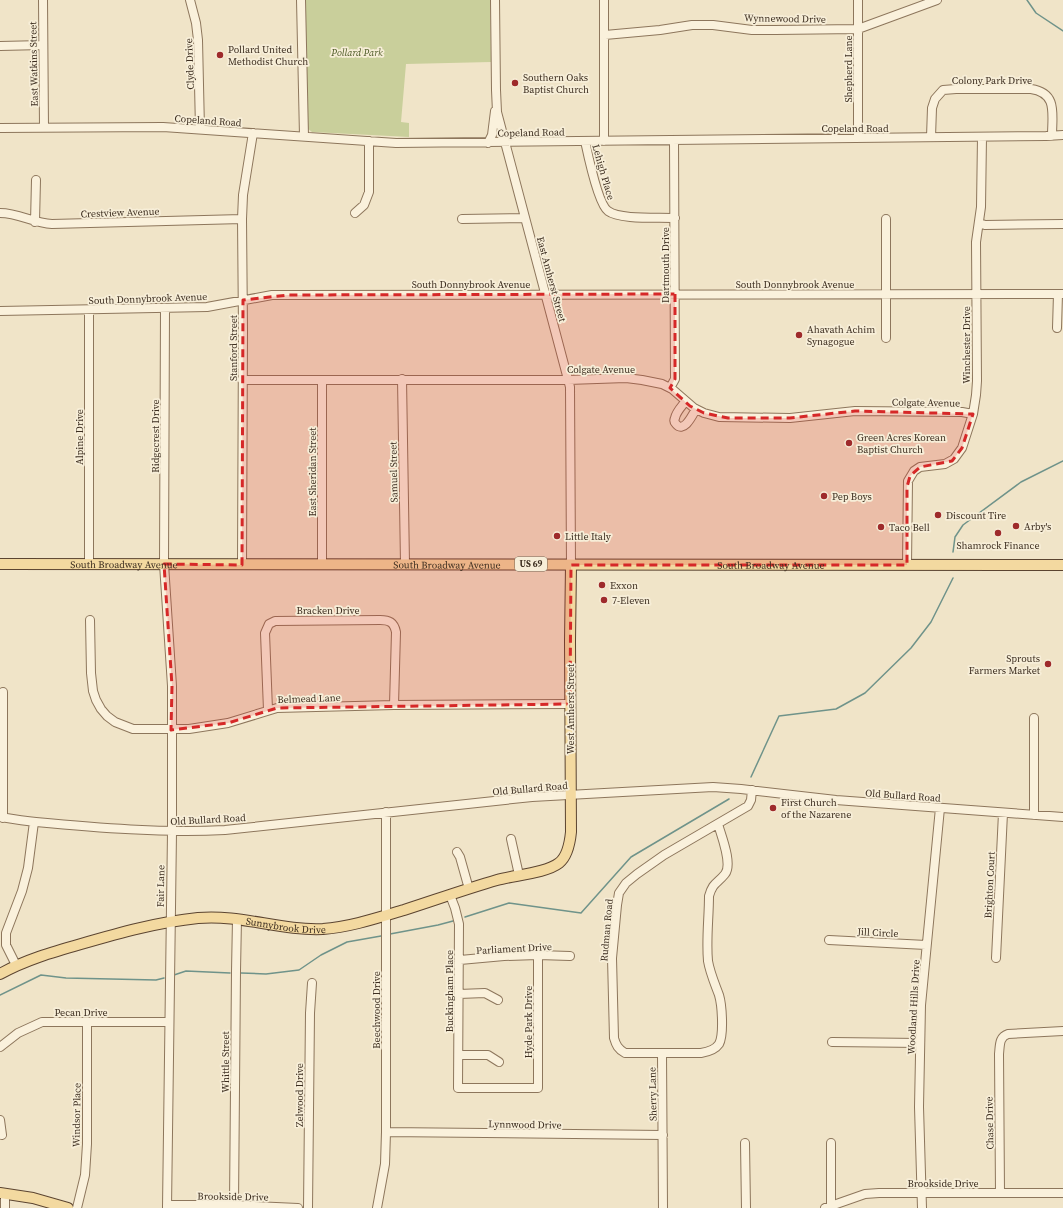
<svg xmlns="http://www.w3.org/2000/svg" width="1063" height="1208" viewBox="0 0 1063 1208" font-family="'Source Serif 4',serif">
	<style>
		.green { fill: #c9cf9b }
		.lines { fill: none; stroke-linecap: round; stroke-linejoin: round }
		.stream { stroke: #6f938a; stroke-width: 1.5 }
		.minor-casing { stroke: #8d765c; stroke-width: 10 }
		.major-casing { stroke: #5b4430; stroke-width: 12 }
		.minor { stroke: #faf1dc; stroke-width: 8 }
		.major { stroke: #f3d9a0; stroke-width: 10 }
		.marked { fill: #d62828; fill-opacity: 0.2; stroke: #d62828; stroke-width: 3; stroke-dasharray: 8 5; stroke-linejoin: round }
		.poi-dot { fill: #9e2a2b; stroke: #f7eed8; stroke-width: 1.5 }
		.labels { text-anchor: middle; stroke-width: 3.5; stroke-linejoin: round; paint-order: stroke }
		.shield { fill: #f7eed8; stroke: #756857; stroke-width: 1 }
		.shield-label { font-size: 9px; font-weight: bold; fill: #3d2e20 }
		.street-label { font-size: 10px; fill: #3d2e20; stroke: #f7eed8 }
		.poi-label { font-size: 10px; fill: #3d2e20; stroke: #f7eed8; text-anchor: start }
		.park-label { font-size: 10px; font-style: italic; fill: #4d5a26; stroke: #f7eed8 }
	</style>
	<rect width="100%" height="100%" fill="#f0e4c8"/>
	<path class="green" d="M305,0H490L491,62L406,64L401,122L409,123V137L312,132L307,128Z"/>
	<g class="lines">
		<path class="stream" d="M1027,0L1036,13L1063,31
			M953,552L955,537L963,525L1021,482L1063,461
			M751,777L779,716L836,709L865,693L911,648L931,622L953,578
			M465,917L509,903L581,913L631,857L729,799
			M390,934L438,925L453,921
			M241,973L266,974L299,970L321,955L347,942L381,936
			M174,975L186,971L230,973
			M0,995L41,975L66,978L156,980L164,978"/>
		<g class="minor-casing">
			<path id="minor" d="M43,0L44,127
				M190,0L196,23L198,40L200,129
				M301,0L304,136
				M495,0L496,90L497,112L570,387L571,565
				M858,0V138
				M605,35L660,30L692,25H713L752,30H775L858,29L937,0
				M0,46L43,45
				M0,128L163,127L396,143L1046,136L1063,135
				M931,137L932,108L935,99L943,90L956,89H1031C1058,93 1052,114 1052,136
				M585,141C588,155 598,204 608,211C620,220 659,217 675,218
				M604,141V0
				M488,143L492,135L495,111
				M0,213C19,213 33,223 52,224L242,219
				M355,213L364,205L369,192V141
				M462,219L525,218
				M886,219V338
				M35,222L36,180
				M979,223L985,225L1063,224
				M165,309L164,564L172,686V832L167,1208
				M0,311L207,307L272,295H288L1063,294
				M1057,328L1058,294
				M402,379L405,564
				M242,380H568L626,378L642,380L662,384L672,389L694,408L704,413L719,417L790,418L855,411L962,412L973,414
				M670,388L675,379L674,140
				M685,402C682,406 676,412 675,418C674,420 674,422 676,424C684,434 693,414 696,409
				M89,564V310
				M322,564V380
				M242,565L243,330L242,219L243,195L253,133
				M907,565L908,481L914,471L920,467L945,464L954,459L962,448L973,414L976,395L977,381L976,242L981,207L982,137
				M90,620L91,673L93,691L96,700L101,709L107,716L115,722L133,729H189L228,723L277,708L394,705L570,704
				M3,692V818
				M268,710L265,633L269,624L275,621L380,620C389,620 394,622 396,632L394,705
				M1034,718V815
				M0,817C12,819 24,821 36,822C99,828 162,833 225,830L532,797L713,787L741,789L836,800L1063,817
				M718,824C721,835 733,864 725,874C717,884 713,882 709,896C709,917 706,940 708,961C710,973 715,984 719,995C722,1005 724,1035 719,1044C715,1050 707,1052 701,1053H625C618,1049 616,1045 614,1038L612,958L617,905L619,893L626,883L637,874L664,855L748,806L751,800L752,790
				M511,839L519,875
				M457,852L460,857L469,889
				M450,895L455,908L459,924L458,1088H538V955
				M829,940L926,945
				M996,958L1003,813
				M460,960L504,956L538,955L570,956
				M16,965L6,945V933L22,891L28,868L34,822
				M459,994L485,993L498,1000
				M832,1042L920,1043
				M0,1047L18,1033L42,1022H169
				M662,1054L663,1208
				M459,1055H488L499,1062
				M0,1120L2,1135
				M386,1132L663,1135
				M745,1143L746,1208
				M1000,1193L999,1054C1000,1045 999,1037 1008,1034L1063,1031
				M167,1205H234L298,1208
				M234,1205L236,971L237,919
				M831,1206V1143
				M5,1208V1194
				M77,1208L85,1175L87,1144V1022
				M308,1208L310,1013L312,983
				M377,1208L385,1164L386,1132V812
				M825,1208L865,1194L879,1193H1063
				M922,1208L919,1107L921,1005L940,808"/>
		</g>
		<g class="major-casing">
			<g id="major">
				<path id="s1" d="M0,564L1063,565"/>
				<path id="s2" d="M0,974C25,960 53,952 81,944C119,933 158,922 198,918C240,914 281,931 323,929C350,927 377,918 404,910C435,900 466,889 497,880C515,875 546,873 559,863C568,856 570,842 571,832L570,641L571,565"/>
				<path d="M0,1193L33,1198L68,1208"/>
			</g>
		</g>
		<use href="#minor" class="minor"/>
		<use href="#major" class="major"/>
	</g>
	<path class="marked" d="M675,294V379L670,388L690,406L704,413L728,418H790L855,411L973,414L962,448L952,461L920,467L910,476L907,487V565H571L570,704L277,708L228,723L171,730L172,686L164,564L242,565L243,300L288,295Z"/>
	<g class="poi-dot">
		<circle cx="220" cy="55" r="4"/>
		<circle cx="515" cy="83" r="4"/>
		<circle cx="799" cy="335" r="4"/>
		<circle cx="849" cy="443" r="4"/>
		<circle cx="824" cy="496" r="4"/>
		<circle cx="938" cy="515" r="4"/>
		<circle cx="1016" cy="526" r="4"/>
		<circle cx="881" cy="527" r="4"/>
		<circle cx="998" cy="533" r="4"/>
		<circle cx="557" cy="536" r="4"/>
		<circle cx="602" cy="585" r="4"/>
		<circle cx="604" cy="600" r="4"/>
		<circle cx="1048" cy="664" r="4"/>
		<circle cx="773" cy="808" r="4"/>
	</g>
	<g class="labels">
		<rect class="shield" x="515" y="557" width="32" height="14" rx="3"/>
		<g class="shield-label">
			<text x="531" y="567">US 69</text>
		</g>
		<g class="street-label">
			<text transform="translate(785 18) rotate(1)" y="4">Wynnewood Drive</text>
			<text transform="translate(33 64) rotate(-91)" y="4">East Watkins Street</text>
			<text transform="translate(189 64) rotate(-92)" y="4">Clyde Drive</text>
			<text transform="translate(848 69) rotate(-90)" y="4">Shepherd Lane</text>
			<text x="992" y="84">Colony Park Drive</text>
			<text transform="translate(208 120) rotate(4)" y="4">Copeland Road</text>
			<text x="855" y="132">Copeland Road</text>
			<text transform="translate(531 132) rotate(-1)" y="4">Copeland Road</text>
			<text transform="translate(604 172) rotate(74)" y="4">Lehigh Place</text>
			<text transform="translate(120 212) rotate(-2)" y="4">Crestview Avenue</text>
			<text transform="translate(665 265) rotate(-90)" y="4">Dartmouth Drive</text>
			<text transform="translate(552 279) rotate(75)" y="4">East Amherst Street</text>
			<text x="471" y="288">South Donnybrook Avenue</text>
			<text x="795" y="288">South Donnybrook Avenue</text>
			<text transform="translate(148 298) rotate(-2)" y="4">South Donnybrook Avenue</text>
			<text transform="translate(966 345) rotate(-90)" y="4">Winchester Drive</text>
			<text transform="translate(233 348) rotate(-90)" y="4">Stanford Street</text>
			<text x="601" y="373">Colgate Avenue</text>
			<text transform="translate(926 402) rotate(1)" y="4">Colgate Avenue</text>
			<text transform="translate(155 436) rotate(-90)" y="4">Ridgecrest Drive</text>
			<text transform="translate(79 437) rotate(-90)" y="4">Alpine Drive</text>
			<text transform="translate(312 472) rotate(-90)" y="4">East Sheridan Street</text>
			<text transform="translate(393 472) rotate(-91)" y="4">Samuel Street</text>
			<text dy="4" stroke="none"><textPath href="#s1" startOffset="124">South Broadway Avenue</textPath></text>
			<text dy="4" stroke="none"><textPath href="#s1" startOffset="447">South Broadway Avenue</textPath></text>
			<text dy="4" stroke="none"><textPath href="#s1" startOffset="771">South Broadway Avenue</textPath></text>
			<text x="328" y="614">Bracken Drive</text>
			<text transform="translate(309 698) rotate(-2)" y="4">Belmead Lane</text>
			<text transform="translate(570 709) rotate(-90)" y="4">West Amherst Street</text>
			<text transform="translate(530 788) rotate(-5)" y="4">Old Bullard Road</text>
			<text transform="translate(903 795) rotate(4)" y="4">Old Bullard Road</text>
			<text transform="translate(208 819) rotate(-3)" y="4">Old Bullard Road</text>
			<text transform="translate(989 885) rotate(-87)" y="4">Brighton Court</text>
			<text transform="translate(160 886) rotate(-89)" y="4">Fair Lane</text>
			<text dy="4" stroke="none"><textPath href="#s2" startOffset="295">Sunnybrook Drive</textPath></text>
			<text transform="translate(606 930) rotate(-85)" y="4">Rudman Road</text>
			<text transform="translate(878 932) rotate(3)" y="4">Jill Circle</text>
			<text transform="translate(514 948) rotate(-3)" y="4">Parliament Drive</text>
			<text transform="translate(449 991) rotate(-90)" y="4">Buckingham Place</text>
			<text transform="translate(913 1007) rotate(-87)" y="4">Woodland Hills Drive</text>
			<text transform="translate(376 1010) rotate(-90)" y="4">Beechwood Drive</text>
			<text x="81" y="1016">Pecan Drive</text>
			<text transform="translate(528 1022) rotate(-90)" y="4">Hyde Park Drive</text>
			<text transform="translate(225 1062) rotate(-90)" y="4">Whittle Street</text>
			<text transform="translate(652 1094) rotate(-91)" y="4">Sherry Lane</text>
			<text transform="translate(299 1095) rotate(-90)" y="4">Zelwood Drive</text>
			<text transform="translate(76 1115) rotate(-89)" y="4">Windsor Place</text>
			<text transform="translate(989 1123) rotate(-91)" y="4">Chase Drive</text>
			<text transform="translate(525 1124) rotate(1)" y="4">Lynnwood Drive</text>
			<text x="943" y="1187">Brookside Drive</text>
			<text transform="translate(233 1196) rotate(1)" y="4">Brookside Drive</text>
		</g>
		<g class="poi-label">
			<text x="228" y="53">Pollard United<tspan x="228" dy="12">Methodist Church</tspan></text>
			<text x="523" y="81">Southern Oaks<tspan x="523" dy="12">Baptist Church</tspan></text>
			<text x="807" y="333">Ahavath Achim<tspan x="807" dy="12">Synagogue</tspan></text>
			<text x="857" y="441">Green Acres Korean<tspan x="857" dy="12">Baptist Church</tspan></text>
			<text x="832" y="500">Pep Boys</text>
			<text x="946" y="519">Discount Tire</text>
			<text x="1024" y="530">Arby's</text>
			<text x="889" y="531">Taco Bell</text>
			<text x="565" y="540">Little Italy</text>
			<text x="998" y="549" text-anchor="middle">Shamrock Finance</text>
			<text x="610" y="589">Exxon</text>
			<text x="612" y="604">7-Eleven</text>
			<text x="1040" y="662" text-anchor="end">Sprouts<tspan x="1040" dy="12">Farmers Market</tspan></text>
			<text x="781" y="806">First Church<tspan x="781" dy="12">of the Nazarene</tspan></text>
		</g>
		<g class="park-label">
			<text x="357" y="56">Pollard Park</text>
		</g>
	</g>
</svg>
